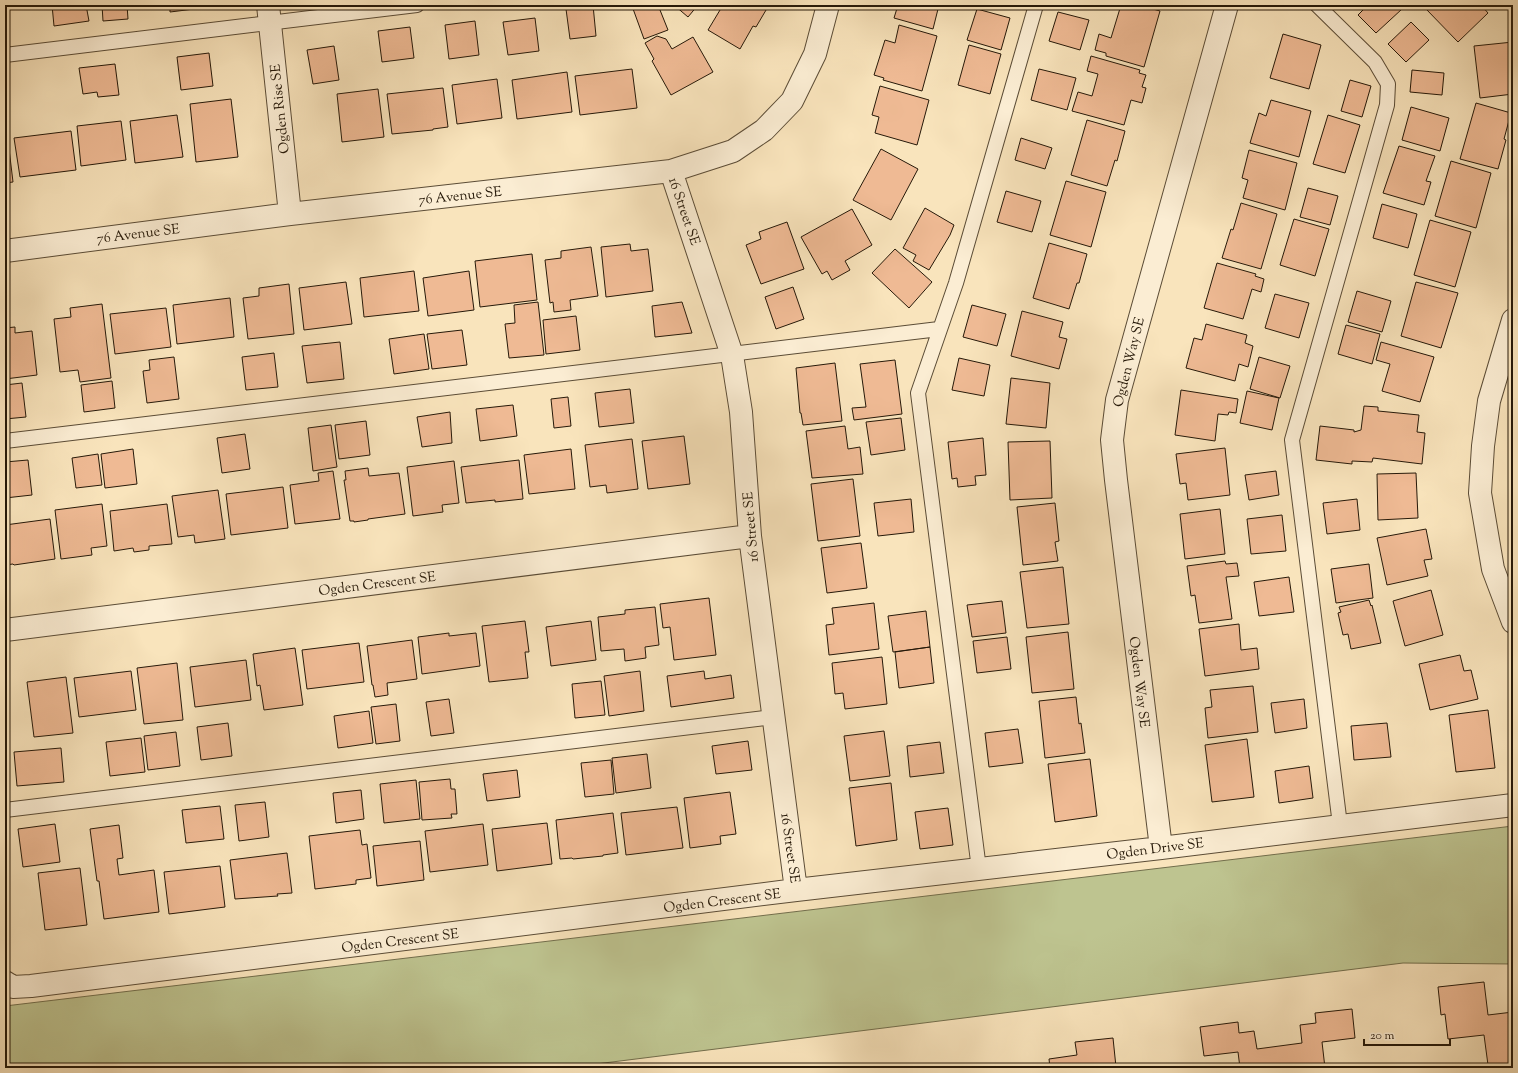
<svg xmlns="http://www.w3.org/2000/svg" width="1518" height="1073" viewBox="0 0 1518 1073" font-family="'Sorts Mill Goudy',serif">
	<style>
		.green { fill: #bec490; stroke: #726e4c }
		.building { fill: #efba94; stroke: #261909 }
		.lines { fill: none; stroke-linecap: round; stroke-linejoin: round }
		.lane-casing { stroke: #5b4c36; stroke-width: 16 }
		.street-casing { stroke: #5b4c36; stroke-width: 24 }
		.lane { stroke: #fbedd3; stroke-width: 14 }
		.street { stroke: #fbedd3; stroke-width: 22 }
		.labels { text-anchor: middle; stroke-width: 3.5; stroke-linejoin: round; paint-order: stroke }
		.street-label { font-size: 14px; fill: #261909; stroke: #fbedd3 }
	</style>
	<rect width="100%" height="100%" fill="#f9e4bc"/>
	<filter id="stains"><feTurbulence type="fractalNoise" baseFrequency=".005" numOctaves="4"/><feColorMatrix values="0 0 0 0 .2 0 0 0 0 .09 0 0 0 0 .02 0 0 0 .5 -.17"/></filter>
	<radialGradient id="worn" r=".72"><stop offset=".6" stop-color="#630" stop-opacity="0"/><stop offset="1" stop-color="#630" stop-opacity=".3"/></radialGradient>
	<path class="green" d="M1513,826V964L1403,963L564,1068H5V1006Z"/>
	<path class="building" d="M52,5H86L89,21L54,26Z
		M102,5H127L128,19L103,21Z
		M170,5H210V7L170,12Z
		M593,5L596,36L570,39L566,9Z
		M635,5H658L668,30L644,39L632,6Z
		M674,5H698L688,17Z
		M723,5H769L756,27L753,26L740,49L708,30Z
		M898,5H939L933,29L894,18Z
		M1121,5H1139L1160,11L1144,67L1106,56V53L1095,50L1099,34L1111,38Z
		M1368,5H1397L1402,9L1376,33L1358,15Z
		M1429,5H1481L1488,13L1458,42L1426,9Z
		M977,9L1010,18L1001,50L967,40Z
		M1058,12L1089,20L1080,50L1049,41Z
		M535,18L539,51L508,55L503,22Z
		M475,21L479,55L449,59L445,25Z
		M1411,22L1429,40L1406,62L1388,44Z
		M899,25L937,36L922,91L883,80L884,78L874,75L885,40L895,43Z
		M410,27L414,58L382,62L378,31Z
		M1283,34L1321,45L1309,89L1270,78Z
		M657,36L666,39L672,49L693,37L713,72L671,95L652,61L654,59L645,43Z
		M1513,42V94L1480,98L1474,46Z
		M969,45L1001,54L990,94L958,85Z
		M334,46L339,80L313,84L307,50Z
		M209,53L213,86L181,90L177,57Z
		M1091,56L1140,70L1139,73L1146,75L1142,87L1146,88L1142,103L1131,100L1124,125L1072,111L1078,92L1092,96L1098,74L1087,71Z
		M115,64L119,95L98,97L97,92L83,94L79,68Z
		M632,69L637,108L580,115L575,76Z
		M1039,69L1076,78L1067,110L1031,100Z
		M1412,70L1444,73L1442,95L1410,92Z
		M567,72L572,112L517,119L512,80Z
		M497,79L502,118L457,124L452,85Z
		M1350,80L1371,86L1362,117L1341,111Z
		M880,86L929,100L917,145L875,133L879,117L872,115Z
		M443,88L448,127L433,129V130L392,134L387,94Z
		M378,89L384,137L342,142L337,94Z
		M231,99L238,157L196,162L190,104Z
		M1271,100L1311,111L1299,157L1250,143L1259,113L1266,116Z
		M1476,103L1511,113L1504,139L1506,140L1498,169L1460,159Z
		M1411,107L1449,118L1440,151L1402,140Z
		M177,115L183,157L135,163L130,121Z
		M1328,115L1360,125L1345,173L1313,164Z
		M1087,120L1125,131L1117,161L1115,160L1107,186L1071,175Z
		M121,121L126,160L81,166L77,126Z
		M71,131L76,170L20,177L14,138Z
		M5,132H7L13,182L5,183Z
		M1021,138L1052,148L1045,169L1015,160Z
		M1399,146L1435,156L1426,181L1431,182L1424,205L1383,193Z
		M881,149L918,169L891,220L853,200Z
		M1249,150L1297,163L1285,210L1243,198L1248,180L1242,178Z
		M1451,161L1491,173L1476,228L1435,216Z
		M1066,181L1106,192L1091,247L1050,235Z
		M1308,188L1338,196L1330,225L1300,217Z
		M1006,191L1041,201L1032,232L997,222Z
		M1241,203L1277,214L1261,269L1222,258L1231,229L1233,230Z
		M1382,204L1417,214L1408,248L1373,238Z
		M925,208L954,225L950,235L929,270L913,261L916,255L903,248Z
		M852,209L872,245L845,261L850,270L832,280L827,271L822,274L801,237Z
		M1294,219L1329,229L1315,276L1280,265Z
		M1430,220L1471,232L1455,287L1414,275Z
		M787,222L804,269L761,284L746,245L761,239L759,232Z
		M1049,243L1087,254L1079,283H1077L1069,309L1033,298Z
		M630,244L631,251L648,249L653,291L606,297L601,247Z
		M591,247L598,296L570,300L571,310L554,312L553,302L550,303L545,260L561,258V251Z
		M895,249L932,282L909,308L872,273Z
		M532,254L537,300L480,307L475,261Z
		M1217,263L1256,274L1255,276L1264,279L1261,292L1252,289L1243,319L1204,308Z
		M414,271L419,311L364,317L360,278Z
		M469,271L474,310L428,316L423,278Z
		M346,282L352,324L304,330L299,288Z
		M1416,282L1458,293L1441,348L1401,336Z
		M289,284L294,334L248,339L243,298L259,296V288Z
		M793,287L804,319L776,329L765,297Z
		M1357,291L1391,301L1382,332L1348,322Z
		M1275,294L1309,303L1299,338L1265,328Z
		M230,298L234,337L177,344L173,305Z
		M538,302L544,355L509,358L505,324L515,323L514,305Z
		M682,302L692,333L655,337L652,306Z
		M102,304L111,378L80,382L78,370L60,372L54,319L71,317L70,308Z
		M972,305L1006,314L997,346L963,337Z
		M166,308L171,347L115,354L110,314Z
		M1022,311L1063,322L1059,337L1067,339L1059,369L1011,356Z
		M576,316L580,350L546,354L543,320Z
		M1206,324L1247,335L1245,343L1253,346L1248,367L1239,364L1235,381L1186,368L1194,338L1202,340Z
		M1346,325L1380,334L1372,364L1338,354Z
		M15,327V333L32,331L37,375L5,379V328Z
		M462,330L467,365L432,369L427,334Z
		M424,334L429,369L394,374L389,339Z
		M340,342L344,379L307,383L302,346Z
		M1381,342L1434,357L1420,402L1382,391L1390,364L1376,360Z
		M274,353L278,387L246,390L242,357Z
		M174,357L179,399L147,403L143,371L150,370L149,360Z
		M1259,357L1290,366L1280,398L1250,389Z
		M959,358L990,365L984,396L952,390Z
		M895,360L902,414L854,420L852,408L866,407L860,364Z
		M835,363L842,421L803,425L801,413H800L796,368Z
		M1011,378L1050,383L1046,428L1006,424Z
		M112,381L115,408L84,412L81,385Z
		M22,383L26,417L5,419V385Z
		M630,389L634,423L599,427L595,393Z
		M1181,390L1238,399L1236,413L1229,412L1228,415L1218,414L1215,441L1175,435Z
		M1247,391L1279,398L1272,430L1240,423Z
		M568,397L571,426L554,428L551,399Z
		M513,405L517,436L480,441L476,409Z
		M1364,406L1378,407V411L1419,415L1417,432L1425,433L1422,464L1373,458L1372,462L1352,461V464L1316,460L1320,426L1354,430V432L1361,430Z
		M450,412L452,443L422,447L417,417Z
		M901,418L905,450L871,455L866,422Z
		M366,421L370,455L339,459L335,425Z
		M331,425L337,467L313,471L308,428Z
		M845,426L848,449L860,447L863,474L812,478L806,431Z
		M245,434L250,469L222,473L217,438Z
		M684,436L690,484L648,489L642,441Z
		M983,438L986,475L975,476L976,485L958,487L957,478L952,479L948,442Z
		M632,439L638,489L607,493L606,485L590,487L585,445Z
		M1050,441L1052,498L1010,500L1008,442Z
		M1225,448L1230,495L1188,500L1186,483L1180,484L1176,454Z
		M133,449L137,484L105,488L101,454Z
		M571,449L575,489L529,494L524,455Z
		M98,454L102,485L76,488L72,458Z
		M28,460L32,495L5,498V462Z
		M519,460L523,499L495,502V500L466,503L461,467Z
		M454,461L459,503L442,505L443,512L413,516L407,467Z
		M368,468L369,476L399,473L405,514L368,519V520L354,522V521H350L344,480H346L345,471Z
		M333,471L340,519L295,524L290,485L319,481L318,473Z
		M1276,471L1279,495L1249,500L1245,475Z
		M1416,473L1418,518L1378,520L1377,474Z
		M853,479L860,536L818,541L811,484Z
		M283,487L288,528L231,535L226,494Z
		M218,490L225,539L195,543L194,535L178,537L172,496Z
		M911,499L914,532L878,536L874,503Z
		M1357,499L1360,530L1327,534L1323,503Z
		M1055,503L1059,541L1055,542L1058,561L1023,565L1017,507Z
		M102,504L107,546L91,548L92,555L61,559L55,510Z
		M167,504L172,544L149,546V550L134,552L133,548L114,551L110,511Z
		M1220,509L1225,554L1185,559L1180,514Z
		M1282,515L1286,551L1251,554L1247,519Z
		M50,519L55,559L14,565L13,564L5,565V525Z
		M1426,529L1432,559L1424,560L1428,576L1387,585L1377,538Z
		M861,543L867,588L827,593L821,548Z
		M1225,561L1226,564L1237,563L1239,576L1226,577L1232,619L1199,623L1195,595L1191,596L1187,566Z
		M1369,564L1373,598L1336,603L1331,569Z
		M1063,567L1069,624L1027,628L1020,572Z
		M1289,577L1294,612L1259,616L1254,582Z
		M1431,590L1443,635L1405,646L1393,601Z
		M709,598L716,655L674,660L670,627L663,628L660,604Z
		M1369,600L1371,606L1372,605L1381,643L1351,649L1348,634L1343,635L1338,613L1341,612L1339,607Z
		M1002,601L1006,633L972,637L967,605Z
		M874,603L879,649L829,655L826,625L834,624L832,608Z
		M655,607L659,645L645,647L646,658L625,661L624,649L601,651L598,617L625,614V610Z
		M926,611L930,647L893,652L888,616Z
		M525,621L529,652H525L528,678L489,682L482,626Z
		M591,621L596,660L551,666L546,627Z
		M1239,624L1241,650L1257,648L1259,669L1205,676L1199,629Z
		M1068,632L1074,689L1032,693L1026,637Z
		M449,633V636L476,633L480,666L422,674L418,637Z
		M1007,637L1011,669L977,673L973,641Z
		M412,640L417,679L387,683L388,695L375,697L373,685H372L367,646Z
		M359,643L364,682L307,689L302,650Z
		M930,647L934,683L899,688L895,652Z
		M295,648L303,705L264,710L260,685L257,686L253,654Z
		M1460,655L1464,671L1471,670L1478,699L1430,710L1419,664Z
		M882,657L887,704L845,709L843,693L835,694L832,663Z
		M246,660L251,700L195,707L190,667Z
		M177,663L183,720L144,724L137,668Z
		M131,671L136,710L79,717L74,678Z
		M640,671L644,711L609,716L604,676Z
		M704,671L705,679L731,675L734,698L671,707L667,676Z
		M66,677L73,733L34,737L27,682Z
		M601,681L605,715L575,718L572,684Z
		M1253,686L1258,732L1208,738L1205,708L1212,707L1210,690Z
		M1076,697L1079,724L1081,723L1085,753L1045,758L1039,701Z
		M449,699L454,733L431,736L426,702Z
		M1304,699L1307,728L1275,733L1271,703Z
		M396,704L400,741L376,744L371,707Z
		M1488,710L1495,768L1456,772L1449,715Z
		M369,711L373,743L338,748L334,716Z
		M228,723L232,756L201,760L197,727Z
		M1387,723L1391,757L1354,760L1351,726Z
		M1018,729L1023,763L989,767L985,733Z
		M884,731L890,776L850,781L844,736Z
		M176,732L180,766L148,770L144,736Z
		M141,738L145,772L110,776L106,742Z
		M1247,739L1254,797L1212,802L1205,745Z
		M748,741L752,770L716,774L712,746Z
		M940,742L944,773L910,777L907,746Z
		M61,748L64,782L17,786L14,752Z
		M647,754L651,788L616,793L612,758Z
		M1090,759L1097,816L1055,822L1048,764Z
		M611,760L614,794L585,797L581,763Z
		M1309,766L1313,798L1279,803L1275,771Z
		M517,770L520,797L487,801L483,774Z
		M450,779L451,789H455L457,814H451L452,818L422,820L419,782Z
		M416,780L420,819L384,823L380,784Z
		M891,783L897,840L856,846L849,788Z
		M361,790L364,819L336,823L333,793Z
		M730,792L736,834L720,836L721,844L690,848L684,798Z
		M265,802L269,837L239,841L235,805Z
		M220,806L224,839L186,843L182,810Z
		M677,807L683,848L626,855L621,813Z
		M948,808L953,845L920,849L915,812Z
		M613,813L618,853L603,855V856L573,859L572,858L560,859L556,820Z
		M547,823L552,864L497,871L492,829Z
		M55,824L60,862L23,867L18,829Z
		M483,824L488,865L430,872L425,831Z
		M119,825L123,858L117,859L119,875L154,870L159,912L104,919L99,881H97L90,829Z
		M360,830L362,845L367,844L371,878L356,880V884L315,889L309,836Z
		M420,841L424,880L377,886L373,846Z
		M287,853L292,893L277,894L278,896L235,899L230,860Z
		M220,866L225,907L169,914L164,872Z
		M80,868L87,925L45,930L38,873Z
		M1484,982L1488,1015L1513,1012V1068H1464L1488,1065L1484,1035L1448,1039L1445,1014L1441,1015L1438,987Z
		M1352,1009L1355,1038L1322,1042L1325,1068H1240L1238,1052L1204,1056L1200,1027L1238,1022L1239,1033L1254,1031L1257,1049L1302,1043L1300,1025L1316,1023L1315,1013Z
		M1113,1038L1116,1067L1050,1068L1049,1059L1077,1055L1075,1042Z"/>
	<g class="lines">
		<g class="lane-casing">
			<path id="lane" d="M1317,5L1375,62L1388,84L1387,105L1292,440L1340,825
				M5,55L417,5
				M5,441L939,329
				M5,810L773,717
				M979,869L918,393L956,283L1036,5"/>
		</g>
		<g class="street-casing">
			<path id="street" d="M268,5L290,214
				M671,171L732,355L741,412L750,536L796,890
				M5,251L290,214L671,171L733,151L764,130L792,101L815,54L828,5
				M1513,320L1489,401L1483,446L1480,493L1493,569L1513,622
				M5,630L750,536
				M1161,848L1116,480L1112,440L1117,400L1227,5
				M5,982L13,987L31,986L796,890L1161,848L1513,805"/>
		</g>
		<use href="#lane" class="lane"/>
		<use href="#street" class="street"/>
	</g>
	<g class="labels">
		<g class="street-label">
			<text transform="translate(279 109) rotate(-96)" y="5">Ogden Rise SE</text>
			<text transform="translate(460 195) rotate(-6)" y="5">76 Avenue SE</text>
			<text transform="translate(685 211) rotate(71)" y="5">16 Street SE</text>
			<text transform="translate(138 233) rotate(-7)" y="5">76 Avenue SE</text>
			<text transform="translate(1128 362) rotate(-76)" y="5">Ogden Way SE</text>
			<text transform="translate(750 527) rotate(-95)" y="5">16 Street SE</text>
			<text transform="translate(377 583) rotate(-7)" y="5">Ogden Crescent SE</text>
			<text transform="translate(1140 682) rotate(83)" y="5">Ogden Way SE</text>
			<text transform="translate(791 848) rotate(82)" y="5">16 Street SE</text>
			<text transform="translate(1155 848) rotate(-7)" y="5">Ogden Drive SE</text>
			<text transform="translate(722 900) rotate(-7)" y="5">Ogden Crescent SE</text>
			<text transform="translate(400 940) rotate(-7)" y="5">Ogden Crescent SE</text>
		</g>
	</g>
	<rect width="1518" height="1073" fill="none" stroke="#f9e4bc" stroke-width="20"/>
	<rect x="6" y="6" width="1506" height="1061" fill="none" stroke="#261909" stroke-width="2"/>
	<rect x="10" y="10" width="1498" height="1053" fill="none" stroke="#261909"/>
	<path d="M1364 1039v6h86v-6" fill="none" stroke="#261909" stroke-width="2"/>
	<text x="1370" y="1039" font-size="12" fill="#261909" stroke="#fbedd3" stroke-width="3" paint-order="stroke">20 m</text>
	<rect width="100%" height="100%" filter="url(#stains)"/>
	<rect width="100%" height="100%" fill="url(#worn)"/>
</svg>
